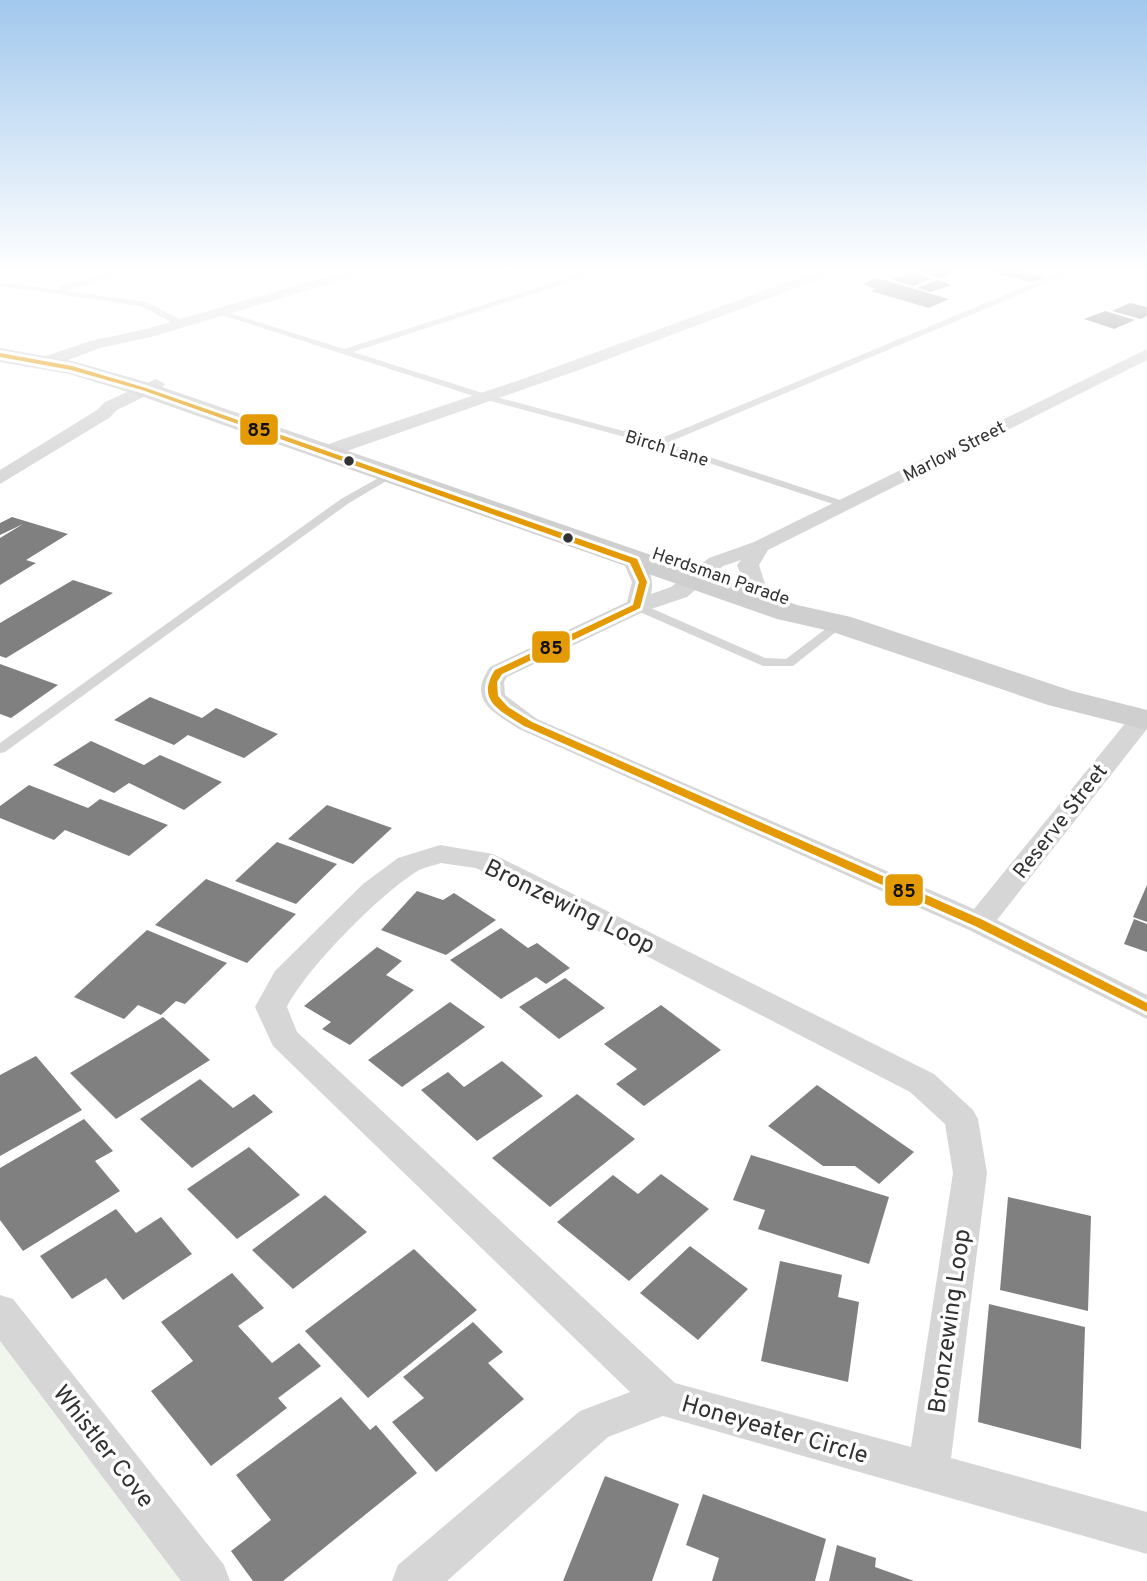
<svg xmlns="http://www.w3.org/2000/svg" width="1147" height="1581" viewBox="0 0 1147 1581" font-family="Overpass,sans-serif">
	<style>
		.green { fill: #f1f6ed }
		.building { fill: #808080 }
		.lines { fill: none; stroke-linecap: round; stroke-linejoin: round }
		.lane { fill: #d6d6d6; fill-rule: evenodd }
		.street { fill: #d6d6d6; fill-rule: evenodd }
		.secondary { fill: #cfcfcf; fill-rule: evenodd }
		.bus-1-casing { stroke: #fff; stroke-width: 6 }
		.bus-1 { fill: #e39a05; fill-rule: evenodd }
		.bus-dot { fill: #323232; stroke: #fff; stroke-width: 2.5 }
		.labels { text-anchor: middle; stroke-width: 7; stroke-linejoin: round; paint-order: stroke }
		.far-street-label { font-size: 18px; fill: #323232; stroke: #fff }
		.street-label { font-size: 21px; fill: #323232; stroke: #fff }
		.near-street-label { font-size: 24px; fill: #323232; stroke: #fff }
		.line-badge { stroke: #fff; stroke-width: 2.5 }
		.pale-badge-label { font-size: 19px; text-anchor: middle; font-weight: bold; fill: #111 }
	</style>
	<rect width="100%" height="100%" fill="#fff"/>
	<path class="green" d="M0,1338L184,1581H0Z"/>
	<path class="building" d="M918,270H958L941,278Z
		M1016,270L1025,272L1046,278L1031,282L986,271Z
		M911,273L931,279L913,286L892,279Z
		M877,278L949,299L929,308L871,291L876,289L862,284Z
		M937,280L952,285L931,292L917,288Z
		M1130,303L1147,307V316L1141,319L1112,311Z
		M1105,311L1135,320L1114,329L1084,319Z
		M12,517L68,534L26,560L36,563L0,585V538L23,524L0,535V523Z
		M73,580L113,593L6,658L0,656V623Z
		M0,664L58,685L11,718L0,714Z
		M150,697L202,718L216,708L278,734L244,758L188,735L174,745L114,720Z
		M91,741L144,765L160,755L222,782L184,810L129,783L114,793L53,765Z
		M29,785L88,808L100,799L168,825L129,856L65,830L54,840L0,818V806Z
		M327,805L392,828L353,864L288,839Z
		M277,842L337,864L296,904L235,881Z
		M206,879L296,914L247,963L155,925Z
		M1147,885V922L1133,917Z
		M417,891L443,900L454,893L496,920L446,955L381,930Z
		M1134,919L1147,924V952L1124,944Z
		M501,928L528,948L537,943L570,968L546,984L536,977L501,999L450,960Z
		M147,930L227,963L185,1004L176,1001L161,1015L138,1005L124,1019L74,997Z
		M377,947L402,961L386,975L414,990L350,1045L322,1029L331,1022L304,1006Z
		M565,978L605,1008L559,1039L519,1007Z
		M450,1002L485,1027L402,1087L368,1060Z
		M661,1005L721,1050L644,1106L616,1084L637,1069L604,1044Z
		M163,1017L210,1060L116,1119L70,1073Z
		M36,1056L82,1110L0,1156V1075Z
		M502,1061L543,1096L477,1141L421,1090L448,1072L464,1087Z
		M200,1079L233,1108L254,1094L273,1112L192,1168L140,1119Z
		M817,1085L914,1152L879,1184L855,1166H823L768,1126Z
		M577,1094L635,1139L550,1207L492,1158Z
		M84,1119L113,1151L95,1161L120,1191L23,1251L0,1220V1168Z
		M249,1147L300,1195L237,1239L187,1189Z
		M751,1155L889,1197L869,1264L758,1229L765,1210L733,1200Z
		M661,1174L709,1209L629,1281L557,1222L613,1175L638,1194Z
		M325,1195L367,1232L293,1289L252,1250Z
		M1008,1197L1091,1216L1088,1311L1000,1290Z
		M116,1209L136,1233L161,1217L192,1254L123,1300L106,1278L72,1299L40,1256Z
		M690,1246L748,1289L698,1340L640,1293Z
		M414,1249L477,1310L368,1398L305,1331Z
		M780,1261L842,1275L838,1297L859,1302L848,1382L761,1361Z
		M232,1273L264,1308L238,1326L272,1363L299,1343L321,1366L278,1398L287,1408L211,1466L151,1391L193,1361L161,1322Z
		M989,1304L1085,1327L1081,1449L978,1422Z
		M473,1322L503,1352L488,1363L524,1399L436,1472L392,1422L424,1398L403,1377Z
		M341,1397L370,1430L376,1425L417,1473L283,1581H253L231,1551L271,1520L236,1475Z
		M605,1476L679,1504L652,1581H563Z
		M703,1494L826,1539L815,1581H712L719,1558L686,1545Z
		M837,1545L876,1558L875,1567L914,1581H829Z"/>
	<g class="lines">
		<path class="lane" d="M123,270H137L65,291L146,302L185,322V326H179L141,306L0,286V282L59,290V287Z
			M593,270H606L353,352L489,395L657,440L1065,270H1077L667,443L849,503L850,505L845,508L655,445L483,399L216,313L223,311L344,349Z
			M389,472L394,475L393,477L349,503L5,752L0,753V743L341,499Z
			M637,602L765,658L786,659L836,621L840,620L846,624L793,666H763L633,609L631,606Z"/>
		<path class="street" d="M351,270H375L151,337L100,348L52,366H40L38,362L40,358L90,341L142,330Z
			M821,270H843L579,370L330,457H316L314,453L316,449L337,441L523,379Z
			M1147,349V360L768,550L759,565L766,587L763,592H747L737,565L741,560L723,566L687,597L645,611L507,677L504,682L505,695L537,719L974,909L1132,715L1147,714V729L997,920L1147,995V1019L969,930L519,729C493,712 467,700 490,667L627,602L632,582L623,561L627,557H641C650,569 654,580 651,594L671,587L709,558L754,542Z
			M156,379L165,384L162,388L117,410L109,418L0,484V470L97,410L105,402Z
			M440,845L493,854L934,1074L973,1110L978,1119L987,1173L951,1458L1147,1512V1554L663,1416L608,1437L447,1581H392L398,1565L580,1411L630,1392L273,1046L255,1007L275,971L363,884L398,858ZM441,863L476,868L910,1092L945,1124L953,1173L911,1447L675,1383L297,1032L287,1007C306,969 379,895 416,872C423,867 433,866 441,863Z
			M0,1295L13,1299L224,1565L230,1581H181L0,1341Z"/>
		<path class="secondary" d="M0,348L72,361L153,384L797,605L851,617L1072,691L1147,710V730L1048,705L830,631L777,619L135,394L69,374L0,362Z"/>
		<g class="bus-1-casing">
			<path id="bus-1" d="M0,353L72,366L146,388L637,559L647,582L640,608L502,674L497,682L498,696L508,707L532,722L983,920L1147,1003V1012L975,926L524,726C501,711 475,701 495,670L633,605L639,582L630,563L142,390L71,370L0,357Z"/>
		</g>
		<use href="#bus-1" class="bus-1"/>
	</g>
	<linearGradient id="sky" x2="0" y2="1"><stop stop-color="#a2c8ed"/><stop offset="0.55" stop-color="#fff"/><stop offset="1" stop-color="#fff" stop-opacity="0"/></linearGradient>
	<rect width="1147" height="492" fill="url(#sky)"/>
	<g class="bus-dot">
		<circle cx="349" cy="461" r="6"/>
		<circle cx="568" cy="538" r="6"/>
	</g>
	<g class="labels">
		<g class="far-street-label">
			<text transform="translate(667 448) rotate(17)" y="6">Birch Lane</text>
			<text transform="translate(954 451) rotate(-27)" y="6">Marlow Street</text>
			<text transform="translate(721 576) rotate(19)" y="6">Herdsman Parade</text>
		</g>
		<g class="street-label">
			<text transform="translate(1060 821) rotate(-52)" y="7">Reserve Street</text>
		</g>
		<g class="near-street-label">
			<text transform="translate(570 906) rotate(26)" y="8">Bronzewing Loop</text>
			<text transform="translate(949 1321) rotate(-82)" y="8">Bronzewing Loop</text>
			<text transform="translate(775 1429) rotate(16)" y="8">Honeyeater Circle</text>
			<text transform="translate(104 1446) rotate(52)" y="8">Whistler Cove</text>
		</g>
	</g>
	<g class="line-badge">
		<rect x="239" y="413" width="40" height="33" rx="7" fill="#e39a05"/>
		<rect x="531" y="630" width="40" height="34" rx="7" fill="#e39a05"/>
		<rect x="884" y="873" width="40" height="34" rx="7" fill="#e39a05"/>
	</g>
	<g class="pale-badge-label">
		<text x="259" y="436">85</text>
		<text x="551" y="654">85</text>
		<text x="904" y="897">85</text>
	</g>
</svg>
